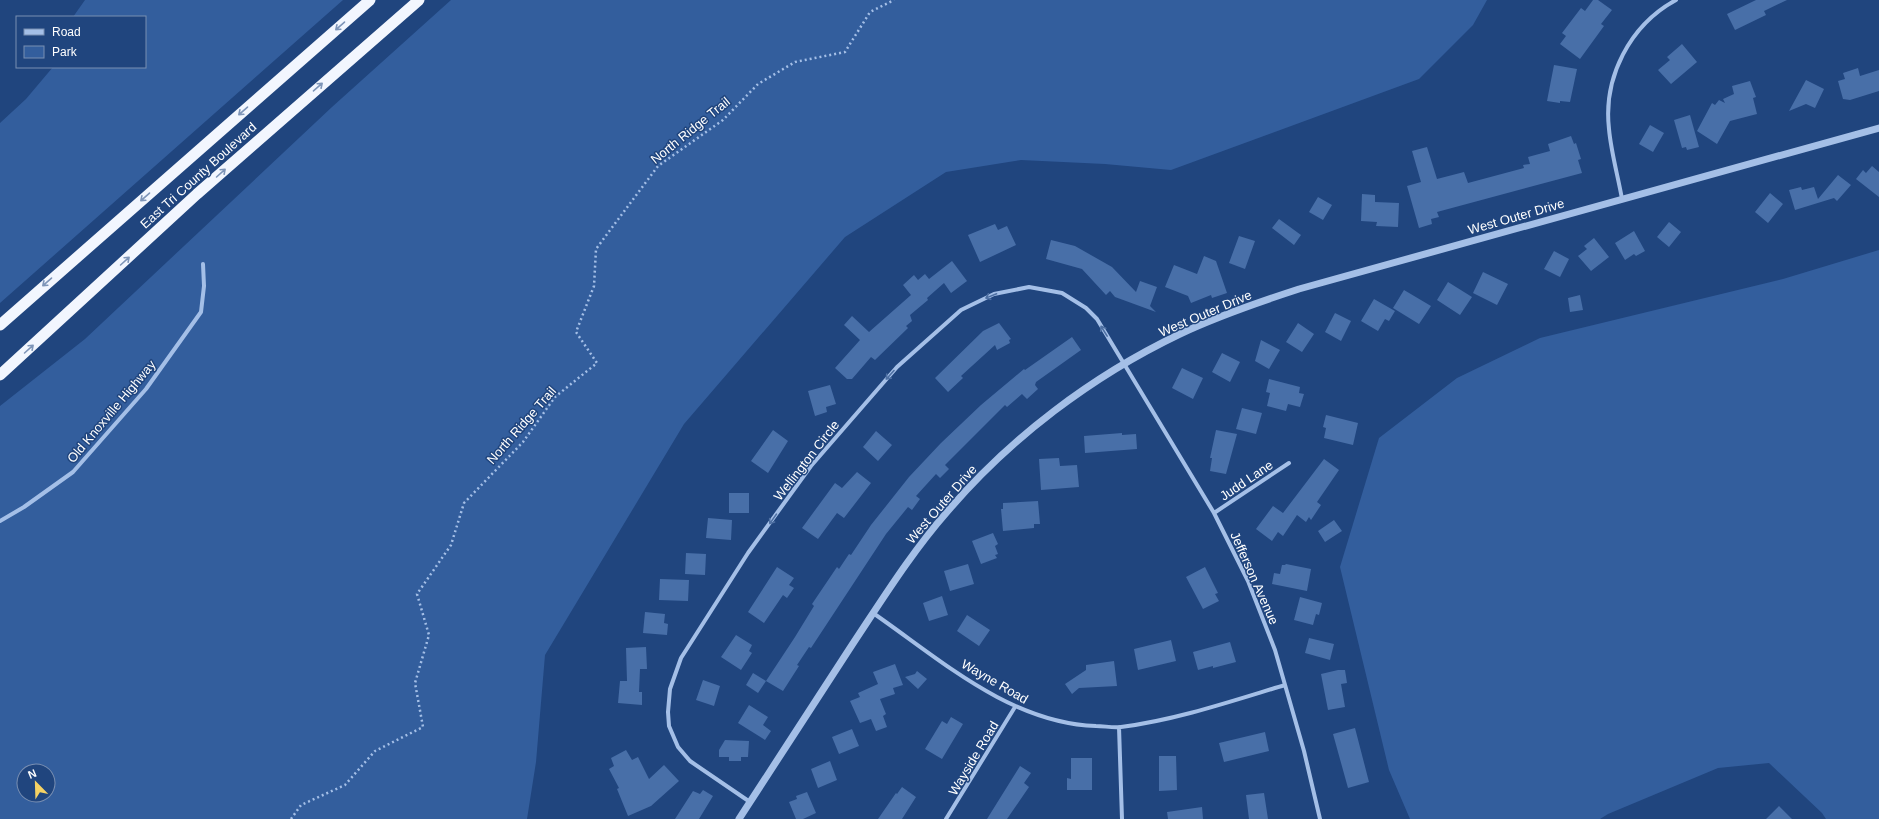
<svg xmlns="http://www.w3.org/2000/svg" width="1879" height="819" viewBox="0 0 1879 819" font-family="Helvetica,sans-serif">
	<style>
		.green { fill: #335e9d; fill-rule: evenodd }
		.building { fill: #486fa8 }
		.lines { fill: none; stroke-linecap: round; stroke-linejoin: round }
		.path { stroke: #a4bfe7; stroke-width: 2.5; stroke-dasharray: 2 3; stroke-linecap: butt }
		.minor { stroke: #a4bfe7; stroke-width: 4 }
		.tertiary { stroke: #a4bfe7; stroke-width: 7 }
		.trunk { stroke: #f2f6fe; stroke-width: 11 }
		.oneway { stroke: #7e95b8 }
		.oneway2 { stroke: #4e70a3 }
		.labels { text-anchor: middle; stroke-width: 3; stroke-linejoin: round; paint-order: stroke }
		.street-label { font-size: 13px; fill: #fff; stroke: #20457e }
	</style>
	<rect width="100%" height="100%" fill="#20457e"/>
	<path class="green" d="M85,0H343L0,303V123L26,99L53,67H145V17H73Z
		M451,0H1487L1473,25L1419,79L1171,170L1105,164L1021,160L946,172L845,237L684,424L545,655L536,762L527,819H0V406L85,339L332,107ZM24,771H48V795H24Z
		M1879,250V819H1826L1822,813L1769,763L1718,768L1608,814L1600,819H1410L1389,770L1340,567L1379,438L1457,378L1540,338L1783,279Z"/>
	<path class="building" d="M1593,0H1598L1612,10L1601,24L1604,26L1580,59L1560,44L1566,36L1562,33L1581,8L1585,11Z
		M1756,0H1787L1764,11L1766,15L1735,30L1727,14Z
		M1682,44L1697,62L1671,84L1658,70L1670,60L1667,57Z
		M1554,65L1577,69L1570,102L1560,101V103L1547,101Z
		M1858,68L1860,76L1879,70V91L1850,100L1843,99L1838,81L1845,79L1843,73Z
		M1806,80L1824,89L1815,108L1806,104L1789,111Z
		M1750,81L1756,97L1753,98L1757,114L1730,121L1717,144L1697,131L1712,103L1715,105L1719,100L1725,103L1723,99L1734,94L1732,86Z
		M1690,115L1699,147L1687,150L1686,147L1682,148L1674,120Z
		M1650,125L1664,133L1653,152L1639,144Z
		M1571,136L1574,144L1576,143L1581,159L1578,160L1582,173L1437,212L1439,217L1431,219L1432,224L1419,228L1407,186L1421,182L1412,151L1427,147L1437,179L1464,172L1468,183L1524,168L1523,165L1530,164L1528,157L1550,151L1548,144Z
		M1872,166L1879,172V197L1856,179L1863,170L1866,173Z
		M1838,175L1851,185L1837,201L1834,198L1795,210L1789,190L1801,187L1802,190L1814,187L1818,199Z
		M1770,193L1783,204L1768,223L1755,212Z
		M1362,194L1375,195V202L1399,203L1398,227L1376,226L1377,222L1361,221Z
		M1318,197L1332,205L1323,220L1309,212Z
		M1279,219L1301,235L1294,245L1272,228Z
		M1669,222L1681,232L1669,247L1657,237Z
		M995,224L998,230L1007,226L1016,245L980,262L968,235Z
		M1634,231L1645,251L1636,256L1634,254L1625,260L1615,243Z
		M1239,236L1255,241L1245,269L1229,263Z
		M1594,238L1609,257L1591,271L1578,256L1587,249L1584,246Z
		M1051,240L1075,246L1112,267L1136,292L1140,281L1157,287L1150,306L1156,312L1115,297L1110,291L1106,295L1082,269L1046,259Z
		M1554,251L1569,259L1560,277L1544,269Z
		M1204,256L1216,261L1227,293L1212,298L1211,295L1191,303L1188,296L1165,287L1174,265L1197,274Z
		M952,261L967,281L951,293L944,283L927,298L928,300L910,315L912,321L906,326L908,328L875,360L871,357L852,379H847L835,368L860,340L844,325L852,316L869,332L911,295L903,285L914,275L918,280L925,274L929,279Z
		M1483,272L1508,284L1497,305L1473,293Z
		M1448,282L1472,297L1460,315L1437,300Z
		M1404,290L1431,306L1419,324L1393,308Z
		M1580,295L1583,310L1570,312L1568,298Z
		M1374,299L1395,311L1389,321L1385,319L1378,331L1361,321Z
		M1335,313L1351,321L1341,341L1325,332Z
		M999,323L1011,339L1009,340L1010,343L997,350L995,345L961,376L963,378L948,392L935,378L983,331Z
		M1298,323L1314,334L1302,352L1286,342Z
		M1072,337L1081,350L1036,382L1035,385L1038,389L1027,399L1022,394L1007,407L1005,405L945,465L949,469L940,478L936,474L916,496L920,499L912,510L908,507L886,534L811,648L809,647L797,665L799,666L783,691L766,681L795,637L814,606L812,604L837,567L839,569L849,554L851,555L871,525L909,477L941,443L981,405L1024,369L1025,370Z
		M1261,340L1280,350L1269,369L1255,361Z
		M1222,353L1240,362L1230,382L1212,372Z
		M1182,368L1203,378L1193,399L1172,388Z
		M1269,379L1300,387L1299,393L1304,394L1300,407L1288,404L1286,411L1267,406L1270,393L1266,392Z
		M830,385L836,404L826,407L827,412L815,416L808,391Z
		M1242,408L1262,413L1256,434L1236,429Z
		M1326,415L1358,423L1353,445L1324,438L1326,428L1323,427Z
		M773,430L788,441L768,473L751,461Z
		M1216,430L1237,434L1226,474L1210,471L1212,458H1210Z
		M876,431L892,445L878,461L863,447Z
		M1122,433V435L1136,434L1137,449L1085,453L1084,436Z
		M1059,458L1060,466L1077,465L1079,487L1041,490L1039,459Z
		M1324,459L1339,470L1317,502L1321,505L1311,520L1309,517L1306,522L1297,515L1283,536L1278,532L1272,541L1256,529L1273,506L1283,513Z
		M857,472L871,483L844,518L837,513L818,539L802,528L835,483L842,488Z
		M729,493H749V513H729Z
		M1038,501L1040,524H1034V528L1003,531L1001,509H1003V503Z
		M708,518L732,520L731,540L706,538Z
		M1334,520L1342,531L1325,542L1318,531Z
		M993,533L998,544L995,546L998,554L995,555L997,558L981,564L972,541Z
		M686,553L706,554L705,575L685,574Z
		M968,564L974,584L950,591L944,571Z
		M1286,564L1311,569L1307,591L1272,584L1274,573L1280,574L1282,565H1285Z
		M777,567L794,578L789,585L794,588L787,598L783,595L764,623L748,612Z
		M1205,567L1218,593L1215,594L1219,601L1203,609L1186,577Z
		M660,579L689,580L688,601L659,600Z
		M942,596L948,615L929,621L923,603Z
		M1300,597L1322,603L1319,615L1316,614L1313,625L1294,620Z
		M645,612L665,614L664,623L668,624L667,635L643,633Z
		M967,615L990,630L979,646L957,631Z
		M736,635L752,645L749,651L752,653L741,670L721,657Z
		M1309,638L1334,644L1330,660L1305,653Z
		M1171,640L1176,661L1138,670L1134,649Z
		M1230,642L1236,662L1213,668V666L1198,670L1193,652Z
		M646,647L647,669H640L639,692H642V705L618,703L620,681H627L626,648Z
		M1114,661L1117,686L1079,688L1072,694L1065,684L1086,670V665Z
		M895,664L903,685L893,688L895,694L880,699L886,714L883,716L887,727L876,731L871,719L860,723L850,701L860,697L858,693L878,684L873,672Z
		M1338,670H1345L1347,683L1341,684L1345,707L1328,710L1321,674Z
		M917,671L927,679L918,689L905,677L915,674Z
		M753,673L766,681L758,693L746,685Z
		M703,680L720,686L714,706L696,700Z
		M749,705L768,717L763,725L771,731L765,740L738,723Z
		M951,717L963,724L942,759L925,749L942,721L947,724Z
		M1355,728L1369,782L1348,788L1333,734Z
		M852,729L859,746L839,754L832,737Z
		M1265,732L1269,751L1224,762L1219,743Z
		M725,740L749,741L748,757H741V761H729V757H719V750Z
		M626,750L632,760L638,757L649,779L664,765L679,781L651,806L628,816L617,789L619,788L609,769L614,766L611,758Z
		M1159,756H1176L1177,790L1159,791Z
		M1071,758H1092V790H1067V778L1071,779Z
		M830,761L837,780L818,788L811,769Z
		M1020,766L1031,773L1024,783L1029,787L1007,819H987Z
		M902,787L916,797L902,819H878L896,793L897,794Z
		M703,790L713,796L699,819H675L693,791L700,794Z
		M807,792L816,813L803,819H796L789,802L797,799L796,796Z
		M1264,793L1268,819H1249L1246,795Z
		M1779,806L1792,819H1766Z
		M1202,807L1203,819H1168L1167,812Z"/>
	<g class="lines">
		<path class="path" d="M291,819L301,805L345,785L375,751L423,727L415,683L429,635L417,594L451,545L464,503L523,442L555,397L597,363L576,332L594,286L596,249L658,166L723,120L758,84L795,62L845,52L870,12L894,0"/>
		<path class="minor" d="M1622,199C1618,176 1611,152 1609,129C1603,77 1630,25 1676,0
			M1214,513L1289,463
			M0,521L24,507L73,472L146,389L201,312L204,286L203,264
			M873,613C941,660 1010,723 1096,726C1104,726 1113,728 1121,727C1176,720 1232,701 1285,685
			M1119,727L1122,819
			M750,802L690,761L678,747L669,726L668,712L670,689L681,658L748,553L811,466L897,367L961,310L994,294L1029,287L1062,293L1086,308L1097,319L1214,513L1248,581L1275,650L1304,751L1320,819
			M946,819L1015,707"/>
		<path class="tertiary" d="M739,819C777,761 814,703 852,645C882,600 911,553 947,512C1010,438 1092,376 1180,334C1218,316 1259,302 1299,289L1879,128"/>
		<path class="trunk" d="M0,325L370,0
			M0,375L197,194L419,0"/>
	</g>
	<defs><path id="oneway-shaft" d="M-6 0H5M1.5-3L5.5 0L1.5 3" fill="none" stroke-width="1.6" stroke-linecap="round" stroke-linejoin="round"/></defs>
	<g class="oneway">
		<use href="#oneway-shaft" transform="translate(340 26) rotate(139)"/>
		<use href="#oneway-shaft" transform="translate(318 87) rotate(-41)"/>
		<use href="#oneway-shaft" transform="translate(243 111) rotate(139)"/>
		<use href="#oneway-shaft" transform="translate(221 173) rotate(-42)"/>
		<use href="#oneway-shaft" transform="translate(145 197) rotate(139)"/>
		<use href="#oneway-shaft" transform="translate(125 261) rotate(-42)"/>
		<use href="#oneway-shaft" transform="translate(47 282) rotate(139)"/>
		<use href="#oneway-shaft" transform="translate(29 349) rotate(-42)"/>
	</g>
	<g class="oneway2">
		<use href="#oneway-shaft" transform="translate(991 296) rotate(158)"/>
		<use href="#oneway-shaft" transform="translate(1104 331) rotate(-122)"/>
		<use href="#oneway-shaft" transform="translate(890 375) rotate(132)"/>
		<use href="#oneway-shaft" transform="translate(773 519) rotate(125)"/>
	</g>
	<g class="labels">
		<g class="street-label">
			<text transform="translate(690 130) rotate(-39)" y="5">North Ridge Trail</text>
			<text transform="translate(198 175) rotate(-42)" y="5">East Tri County Boulevard</text>
			<text transform="translate(1516 216) rotate(-16)" y="5">West Outer Drive</text>
			<text transform="translate(1205 313) rotate(-23)" y="5">West Outer Drive</text>
			<text transform="translate(111 411) rotate(-50)" y="5">Old Knoxville Highway</text>
			<text transform="translate(521 425) rotate(-49)" y="5">North Ridge Trail</text>
			<text transform="translate(806 460) rotate(-52)" y="5">Wellington Circle</text>
			<text transform="translate(1246 480) rotate(-34)" y="5">Judd Lane</text>
			<text transform="translate(941 504) rotate(-49)" y="5">West Outer Drive</text>
			<text transform="translate(1255 578) rotate(66)" y="5">Jefferson Avenue</text>
			<text transform="translate(995 681) rotate(30)" y="5">Wayne Road</text>
			<text transform="translate(973 758) rotate(-59)" y="5">Wayside Road</text>
		</g>
	</g>
	<rect x="16" y="16" width="130" height="52" fill="#20457e" stroke="#798fb2"/>
	<rect x="24" y="29" width="20" height="6" fill="#a4bfe7" stroke="#798fb2"/>
	<text x="52" y="36" font-size="12" fill="#ffffff">Road</text>
	<rect x="24" y="46" width="20" height="12" fill="#335e9d" stroke="#798fb2"/>
	<text x="52" y="56" font-size="12" fill="#ffffff">Park</text>
	<g transform="translate(36 783) rotate(337)"><circle r="19" fill="#20457e" stroke="#798fb2"/>
	<path d="M0-3L7 15L0 10L-7 15Z" fill="#f5d264"/>
	<text y="-6" font-size="11" font-weight="bold" text-anchor="middle" fill="#ffffff">N</text>
	</g>
</svg>
